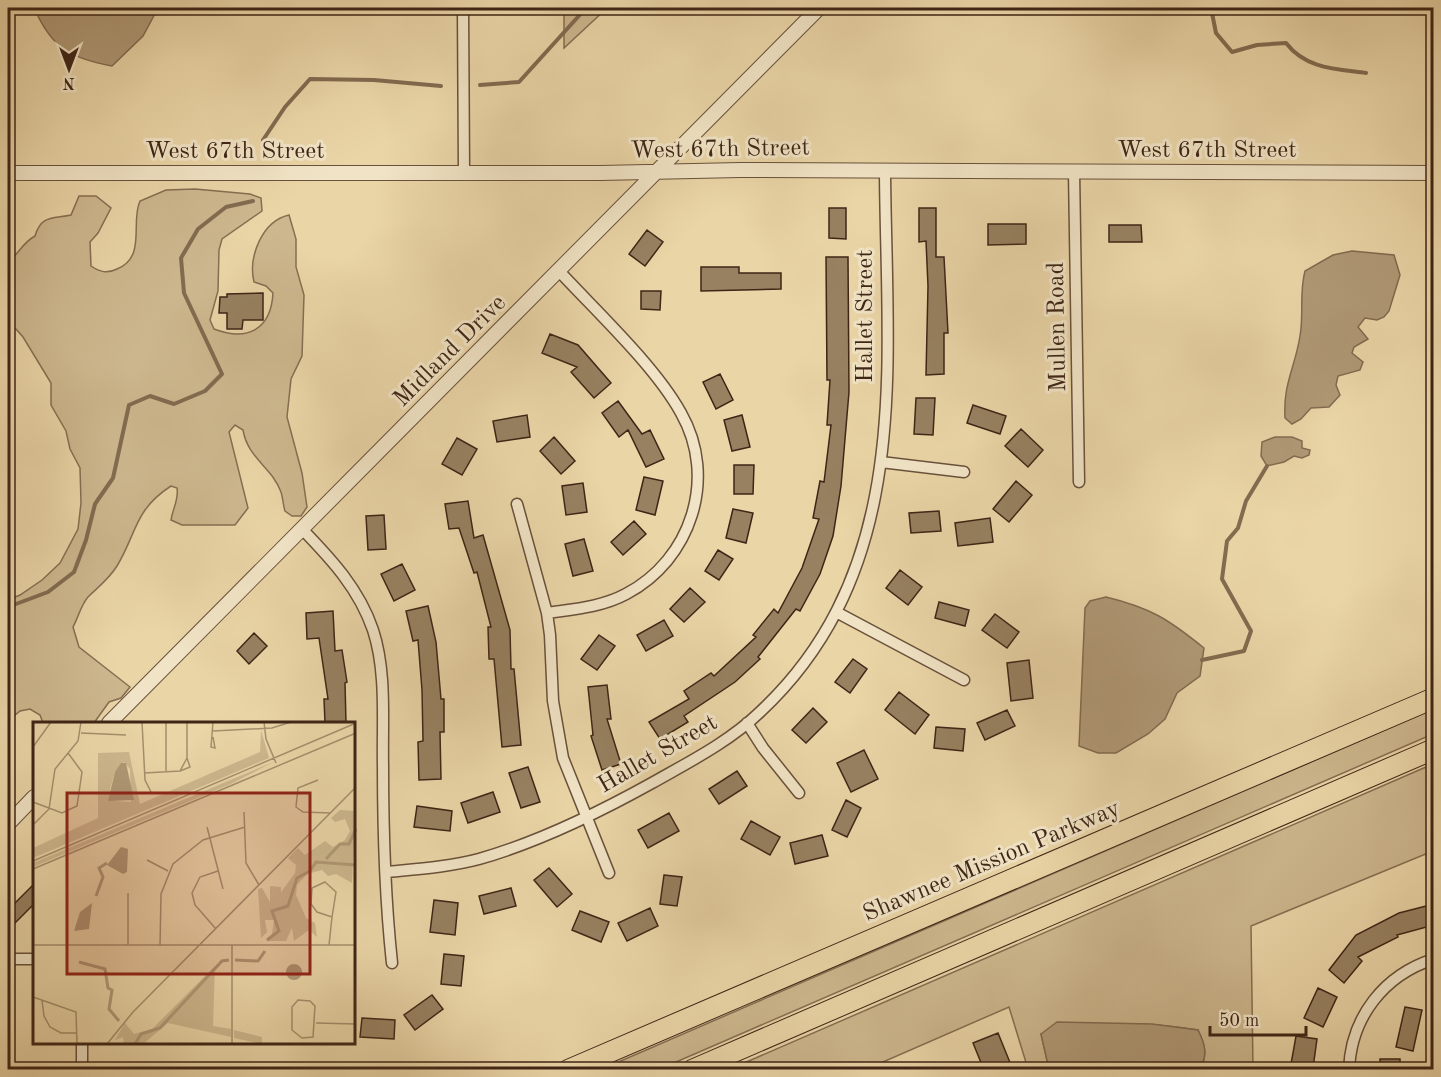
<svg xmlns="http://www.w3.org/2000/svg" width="1441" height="1077" viewBox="0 0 1441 1077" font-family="'Old Standard TT',serif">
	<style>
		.green { fill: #cdb78e; stroke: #866e52; stroke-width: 1.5 }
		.water { fill: #b09976; stroke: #826b50; stroke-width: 1.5 }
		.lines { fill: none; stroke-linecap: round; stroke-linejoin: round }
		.stream { stroke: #826b50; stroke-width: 4 }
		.building { fill: #978161; stroke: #3e2516; stroke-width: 1.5 }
		.minor-casing { stroke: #69513a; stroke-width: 13 }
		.tertiary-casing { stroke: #69513a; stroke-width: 16 }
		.motorway-casing { stroke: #3e2516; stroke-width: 22 }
		.minor { stroke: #f1e4c6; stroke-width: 10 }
		.tertiary { stroke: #f1e4c6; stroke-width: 14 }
		.motorway { stroke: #ead5a7; stroke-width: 20 }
		.labels { text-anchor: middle; stroke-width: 6; stroke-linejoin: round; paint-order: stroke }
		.street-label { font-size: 24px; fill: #3e2516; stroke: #f1e4c6 }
		.inset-river { fill: none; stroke: #b09976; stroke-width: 3 }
		.inset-road { fill: none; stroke: #a58f6d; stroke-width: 1.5 }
		.view { fill: #8f2418; fill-opacity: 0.15; stroke: #8f2418; stroke-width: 3 }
		.inset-edge { fill: none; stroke: #3e2516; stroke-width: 3 }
	</style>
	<rect width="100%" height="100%" fill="#ead5a7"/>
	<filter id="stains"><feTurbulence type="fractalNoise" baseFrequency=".00333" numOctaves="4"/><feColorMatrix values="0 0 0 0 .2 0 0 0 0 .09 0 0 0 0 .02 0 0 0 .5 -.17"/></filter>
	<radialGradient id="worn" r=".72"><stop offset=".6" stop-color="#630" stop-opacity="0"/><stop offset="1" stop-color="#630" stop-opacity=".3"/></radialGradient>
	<path class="green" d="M564,8H607L564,48Z
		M195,189L250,194L261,198L262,211L222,239L219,250L218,291L210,320L214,329C248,342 271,329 273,293L266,286L254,282C248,257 262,221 289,215L296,239V267L304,295L302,356L291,379L287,417L302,473L307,507L301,516H292L285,511C283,505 283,498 281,492C272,467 248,459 243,430L235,425L229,432L248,508L235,525H182L171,520C173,508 179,499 177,488L171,486C134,510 137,533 117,566C109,579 98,587 88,597C81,605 78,618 73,627L79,647L130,687L121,698L109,702L94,723H43L40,715L30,709L20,711L8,721V600L20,595L42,580L60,563L78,529L81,503L80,468L70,449L66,431L51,405V383L23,337L15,328L8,327V262C19,254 22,243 35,236C41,215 52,219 71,215L79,196H96L111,208L98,233L90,242L91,266C100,272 107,274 117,269C147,257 130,222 140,201L166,190Z
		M1433,709V734L660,1069L600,1070Z
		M1433,764V851L1251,926L1253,1069H1200C1208,1055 1205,1044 1198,1030C1140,1021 1098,1021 1041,1034L1049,1069H1028L1009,1007L867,1069L728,1070Z"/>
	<path class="water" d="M34,8H158L143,36L112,66C69,58 52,48 34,8Z
		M1352,251L1394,255L1400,275L1389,311L1384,317L1377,320L1365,318L1358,327L1368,339L1354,347L1352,353L1363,362L1360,370L1338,376L1336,385L1340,395L1329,407L1311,408L1301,419L1292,424L1285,418C1283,383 1295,368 1300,336C1304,314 1299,293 1305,271L1333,255Z
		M1275,437H1292L1302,441V448L1310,450L1309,455L1302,458L1294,456L1284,462L1267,466L1261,456L1262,442Z
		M1106,597C1151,608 1168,619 1204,648L1200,676L1177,693L1165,719L1148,734L1116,753H1098L1079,746L1085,608L1090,601Z
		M1057,1022L1152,1024L1198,1030C1205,1044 1208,1055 1200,1069H1049L1041,1034Z"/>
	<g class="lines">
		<path class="stream" d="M1211,8L1216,33L1232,52L1257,45L1286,43C1306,69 1336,69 1366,73
			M480,85L519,82L586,8
			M263,140L285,107L310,79L374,80L441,86
			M8,607L48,592L74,572L86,540L95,504L113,478L129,405L150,396L174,404L205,391L222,374L184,293L181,258L198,229L226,207L253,201
			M1202,660L1244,651L1251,631L1222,579L1227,541L1238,528L1246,501L1267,466"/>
	</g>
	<path class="building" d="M829,208H846V239L829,238Z
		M919,208H936V257H944L948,333H944V374L926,375L928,286L926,241L919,242Z
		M988,224H1026V244L988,245Z
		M1109,225H1141L1142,242H1109Z
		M647,230L663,242L645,266L629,254Z
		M826,257H848L849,392L841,486L833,536L820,574L800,611L796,609L758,657L760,659L735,682L684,716L688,722L660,739L649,722L689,699L684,691L711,673L714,676L756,637L753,635L774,609L778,613L802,568L819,519L813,518L820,481L824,482L831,425H827L830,380H827Z
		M701,267H739V273H781V289L701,291Z
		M641,291H661L660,310L641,309Z
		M263,293V320H243L242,329H227V313H219L220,297H227V294Z
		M550,334L578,345L611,383L594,398L571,372L577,367L542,353Z
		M720,374L733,400L716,409L703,382Z
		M916,398H935L933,435L914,434Z
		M618,401L642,434L650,430L664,459L646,467L628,430L619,437L602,413Z
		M973,405L1006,416L1000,434L967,423Z
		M527,415L530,437L497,442L493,421Z
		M742,415L750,447L732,451L724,420Z
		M1021,429L1043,450L1028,467L1005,446Z
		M554,437L575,461L561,474L540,451Z
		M457,438L477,449L462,475L442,464Z
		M734,465H754L753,494H734Z
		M644,477L663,481L655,515L636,510Z
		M1016,481L1032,495L1009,522L993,509Z
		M583,483L587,512L566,515L562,486Z
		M468,501L474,538L483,535L510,630L511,669H514L521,745L502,747L494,659H489L488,627H491L477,572L474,573L459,528L449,529L445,504Z
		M733,509L753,513L746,543L726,538Z
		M939,511L941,531L911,533L909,513Z
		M384,515L386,549L368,550L366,516Z
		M990,518L993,542L958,546L955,523Z
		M634,521L646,534L623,555L611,542Z
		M584,539L593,571L573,576L565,544Z
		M718,550L733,559L719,580L705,571Z
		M402,564L415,590L394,601L381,574Z
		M900,570L922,587L908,605L886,588Z
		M690,588L705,602L684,622L670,609Z
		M939,602L969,610L965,626L935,618Z
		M428,606L436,642L441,699H444V732H440L441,779L419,780L418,742L423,741L422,690L418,640L413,641L406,611Z
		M333,611L335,651L342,650L347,682L345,683L346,723H325L324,699H328L319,638L307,639L306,613Z
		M995,614L1019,632L1007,648L982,630Z
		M664,620L673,636L646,651L637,635Z
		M254,633L267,646L249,664L237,651Z
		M599,635L615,646L597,670L581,659Z
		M853,659L867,669L850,693L835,682Z
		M1029,660L1033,698L1011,701L1007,663Z
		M607,685L611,719H607L621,764L602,770L591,736L593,735L588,687Z
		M899,692L929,715L915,734L885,710Z
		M813,708L827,722L806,743L792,730Z
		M1007,710L1015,726L985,740L977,723Z
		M936,727L965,729L963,751L934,748Z
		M864,750L878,779L851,792L837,763Z
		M528,767L540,802L521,808L509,773Z
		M737,771L747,786L719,804L709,789Z
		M493,792L500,812L468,823L461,803Z
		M846,800L861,808L847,837L832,830Z
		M417,806L452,811L450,831L414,827Z
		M669,813L679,831L648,848L638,830Z
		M751,821L780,837L770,855L741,839Z
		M822,835L828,856L795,864L790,843Z
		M549,868L572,894L557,907L534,880Z
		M664,875L682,877L677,906L660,904Z
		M34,884V904L8,930V910Z
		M511,888L516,906L484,914L479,896Z
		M434,900L458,903L455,935L430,932Z
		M1434,904V925L1397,935L1398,937L1358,957L1362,961L1344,983L1329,970L1356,935L1399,913Z
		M650,908L658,926L627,941L618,923Z
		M580,911L609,922L601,942L572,930Z
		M444,954L464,956L461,986L441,984Z
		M1318,988L1337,997L1323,1027L1304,1018Z
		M432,995L443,1009L415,1030L404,1015Z
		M1405,1007L1422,1010L1413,1051L1396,1047Z
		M362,1018L395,1020L394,1039L360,1037Z
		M998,1033L1013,1070H984L973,1043Z
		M1296,1036L1317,1039L1313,1068L1291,1064Z
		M1380,1059H1400V1070H1380Z"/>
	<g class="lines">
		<g class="minor-casing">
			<path id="minor" d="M463,8L464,172
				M1074,171L1079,482
				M881,462L964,472
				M517,504L547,613L550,635L553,701L563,758L609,873
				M303,530C332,560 359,589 373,630C387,673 382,722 383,766C383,832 385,898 392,963
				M547,613C574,609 602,607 626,594C691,560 718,478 681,413C655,366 597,312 559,271
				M838,613L964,680
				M747,723L763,748L799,793
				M386,872C417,869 449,867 479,859C539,842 598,813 652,783C689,762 729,742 760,712C915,567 886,363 885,170
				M8,959H34
				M82,1070V1042
				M1349,1070C1351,1017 1384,975 1434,959"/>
		</g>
		<g class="tertiary-casing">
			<path id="tertiary" d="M8,173H600L740,170L1434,173
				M109,723L819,8
				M8,824L34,797"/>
		</g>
		<g class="motorway-casing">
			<path id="motorway" d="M568,1070L1434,698
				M692,1070L1434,749"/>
		</g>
		<use href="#minor" class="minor"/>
		<use href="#tertiary" class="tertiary"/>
		<use href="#motorway" class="motorway"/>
	</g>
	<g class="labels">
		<g class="street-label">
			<text transform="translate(720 148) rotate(-1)" y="8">West 67th Street</text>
			<text x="1207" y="157">West 67th Street</text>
			<text x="235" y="158">West 67th Street</text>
			<text transform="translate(864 316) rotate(-90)" y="8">Hallet Street</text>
			<text transform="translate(1056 327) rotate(-91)" y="8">Mullen Road</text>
			<text transform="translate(449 350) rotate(-45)" y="8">Midland Drive</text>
			<text transform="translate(657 753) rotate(-30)" y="8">Hallet Street</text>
			<text transform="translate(991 860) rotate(-23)" y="8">Shawnee Mission Parkway</text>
		</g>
	</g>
	<g transform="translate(33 722)">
		<rect width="322" height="322" fill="#ead5a7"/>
		<path d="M228,8L236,36L0,136V126L65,96V31L96,30L107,82L227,30ZM91,40L97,47L98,80L82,79L77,67L82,50ZM240,40L200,61L0,145V141ZM307,88L322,89L319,161L303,152L295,154L289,148L274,152L264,163L263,173L273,196L282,201L284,215L276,208L261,219L259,206L253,219H233L239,212L241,198H232L234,210L228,216L225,167L229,166L237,180V164L248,165V170L262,151L263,143L255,136L265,126L272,133L292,119L300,125L312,118L317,109L312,97L302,100L298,96ZM182,244L180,304L198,307V315L135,301L110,322H91L90,315L82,318L92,301L101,312L119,307ZM201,308L229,315V322L201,316Z" fill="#cdb78e" fill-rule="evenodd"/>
		<path d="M93,41L101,78L75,79L82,50L88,41ZM88,125L95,127L94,150L90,152L74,143ZM59,181L56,207L41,209L47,190ZM253 250a8 8 0 1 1 16 0a8 8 0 1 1-16 0Z" fill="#b09976"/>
		<path class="inset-river" d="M293,137L307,122H316L323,107M63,174L70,155L66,146L74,141M234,218L246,209L239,189L255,184L264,156L277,149L283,140L323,143M202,238L225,239L232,229M46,240L72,247L75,266L79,268L76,287L86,299M102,322L108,312L127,306L189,239L196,238"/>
		<path class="inset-road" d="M109,0L112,58L118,70M133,0V50M180,0L178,25L182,26L180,15M231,0L233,17L243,41M180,9L239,6L258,0M48,11L93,13M0,25L18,0M147,49L157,45L154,36M111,51L147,49L154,36V0M285,58L265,66L263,85L270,90L298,91M0,80L29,91L44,84L49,50L35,31M211,90L213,141L226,163M0,103L16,87L22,47L45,19L48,0M174,105L190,167M114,138L135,149M0,139L323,1M0,147L323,11M292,160L303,170L299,195L284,190L278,182L279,166ZM95,171V223M183,207L162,183L159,171L167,155L185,149M0,223H323M199,223V322M296,223L299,195M127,224L128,172L140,142L170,118L212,105M0,275L43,290L44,322M9,278L11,294L17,305L28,311H44M265,278L277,279L282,284L280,315L269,316L259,308V285ZM283,301L323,302M74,322L100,290L323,65"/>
		<path class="view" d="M34,71H277V252H34Z"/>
		<rect width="322" height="322" class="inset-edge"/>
	</g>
	<rect width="1441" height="1077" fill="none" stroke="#ead5a7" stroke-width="30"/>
	<rect x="9" y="9" width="1423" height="1059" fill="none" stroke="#3e2516" stroke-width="3"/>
	<rect x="15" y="15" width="1411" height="1047" fill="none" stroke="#3e2516" stroke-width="1.5"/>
	<g transform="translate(69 69) rotate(180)" stroke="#f1e4c6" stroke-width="4.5" paint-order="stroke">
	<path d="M0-4.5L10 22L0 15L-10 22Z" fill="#3e2516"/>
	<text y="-9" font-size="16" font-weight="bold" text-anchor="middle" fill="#3e2516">N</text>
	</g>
	<path d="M1210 1026v9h96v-9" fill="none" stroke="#3e2516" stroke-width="3"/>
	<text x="1219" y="1026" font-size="18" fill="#3e2516" stroke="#f1e4c6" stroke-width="4.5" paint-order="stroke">50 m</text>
	<rect width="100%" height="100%" filter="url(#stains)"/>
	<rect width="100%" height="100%" fill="url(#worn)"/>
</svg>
